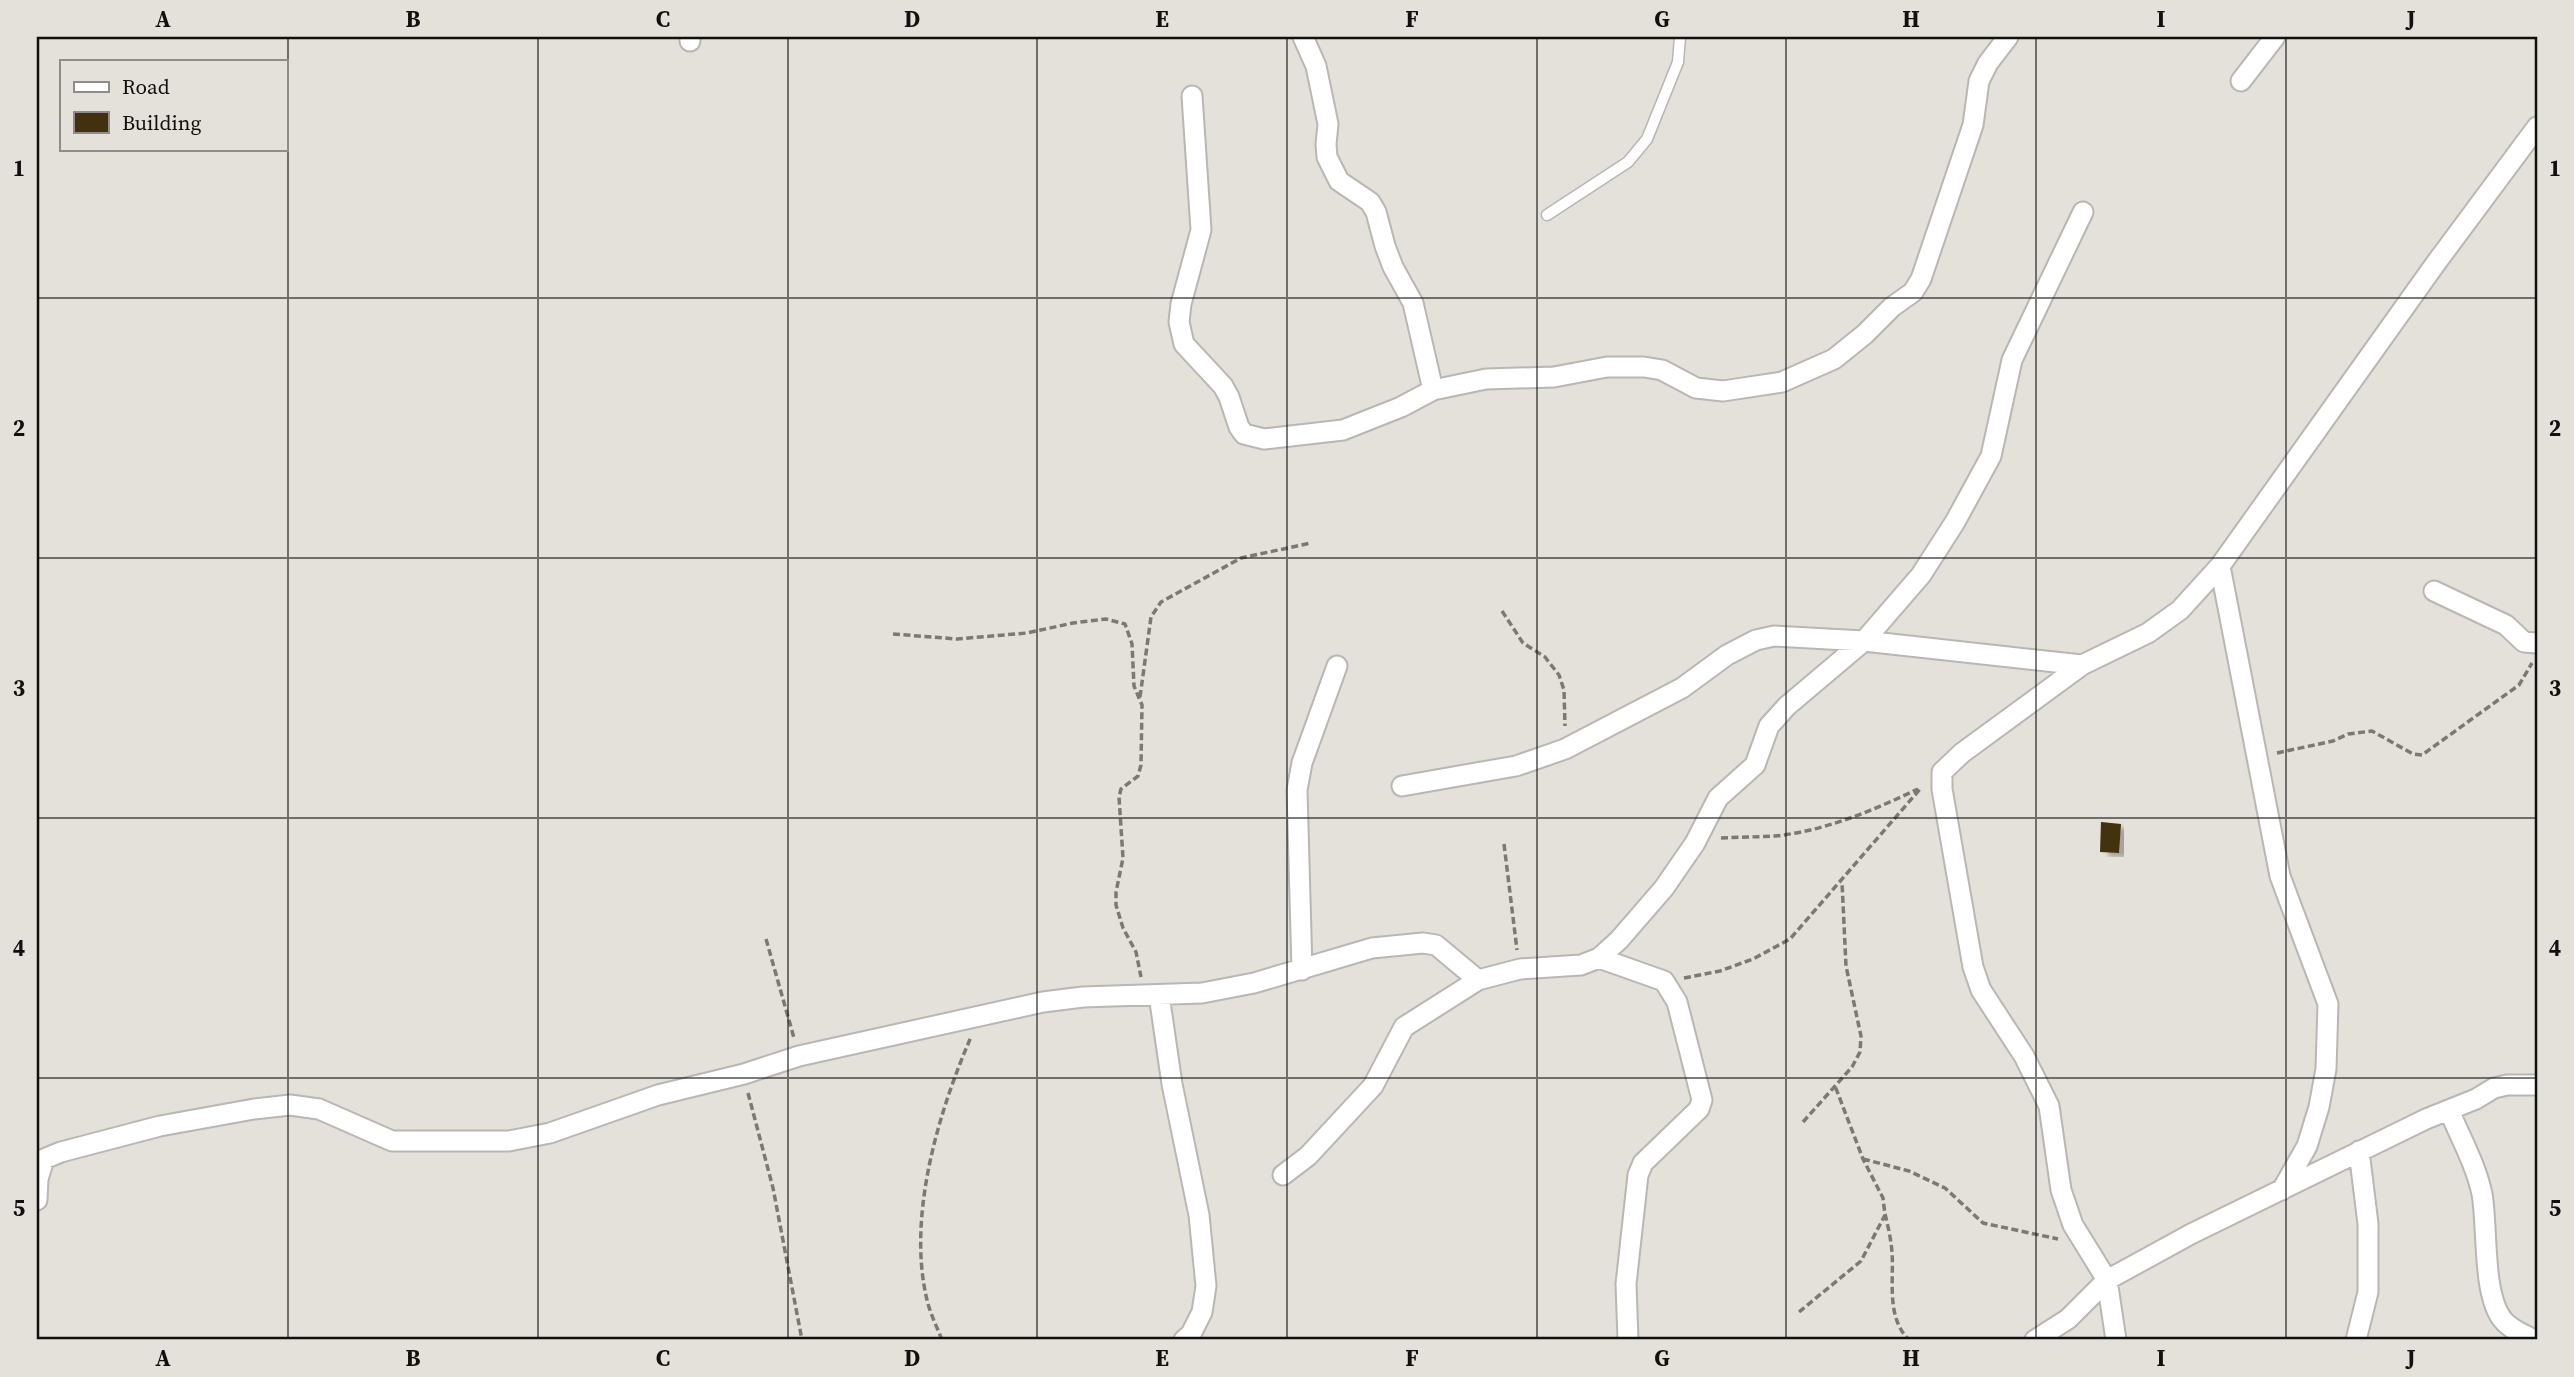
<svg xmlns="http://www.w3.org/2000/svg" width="2574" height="1377" viewBox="0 0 2574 1377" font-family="'Source Serif 4',serif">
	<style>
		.building { fill: #42300f; filter: url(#shadow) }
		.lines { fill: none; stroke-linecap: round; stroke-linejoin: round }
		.lane-casing { stroke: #bab6b1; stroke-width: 13 }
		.street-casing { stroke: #bab6b1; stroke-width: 23 }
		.path { stroke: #7c7975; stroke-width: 3.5; stroke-dasharray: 7 3.5; stroke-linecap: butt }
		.lane { stroke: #fff; stroke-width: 10 }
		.street { stroke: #fff; stroke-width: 19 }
		.grid { fill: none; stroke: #11100e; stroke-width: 2; stroke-opacity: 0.55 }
		.neatline { fill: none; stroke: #11100e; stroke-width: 2.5 }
		.grid-label { font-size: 23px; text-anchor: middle; font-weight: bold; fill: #11100e }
	</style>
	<defs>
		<filter id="shadow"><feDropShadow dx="8" dy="4.5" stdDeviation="2" flood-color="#0004"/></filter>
	</defs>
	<rect width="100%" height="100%" fill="#e4e0da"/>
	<path class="building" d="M2101,822L2121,824L2119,853L2100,852Z"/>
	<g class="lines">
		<g class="lane-casing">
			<path id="lane" d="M1547,215L1628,162L1647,139L1678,62L1680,37"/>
		</g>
		<g class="street-casing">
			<path id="street" d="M690,37V41
				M1303,37L1316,66L1328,124L1326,144L1327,157L1339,181L1370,202L1376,212L1385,246L1393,267L1413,303L1433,390
				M2241,81L2275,37
				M1192,96L1201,230L1181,304L1179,322L1184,344L1223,386L1229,397L1239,427L1244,434L1264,439L1343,430L1401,407L1433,390L1486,379L1554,377L1607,367H1644L1662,370L1696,388L1723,391L1782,382L1834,359L1865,334L1892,307L1913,292L1921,279L1973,125L1979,81L1988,63L2008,37
				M2220,566L2280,876L2328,1004L2326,1069L2319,1107L2307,1146L2282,1190
				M2434,591L2506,625L2524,642L2537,643
				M1402,786L1516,766L1565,749L1682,688L1727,655L1756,640L1774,636L1864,641L2082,665
				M1599,958L1664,981L1677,1002L1702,1100L1699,1109L1643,1163L1638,1175L1626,1284L1628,1340
				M1302,970L1297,790L1302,763L1337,666
				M1159,995L1172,1084L1199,1215L1206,1286L1202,1312L1191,1334L1184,1340
				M2449,1110C2460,1137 2476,1165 2482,1194C2488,1227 2482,1295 2503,1320C2510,1329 2523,1334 2534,1340
				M1283,1175L1308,1156L1373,1086L1404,1027L1478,980L1520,969L1581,965L1599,958L1619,940L1664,888L1695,843L1718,798L1755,765L1769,726L1787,706L1864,641L1921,575L1955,522L1991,456L2012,360L2083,212
				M37,1200L38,1179L44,1159L61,1152L160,1126L254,1109L290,1105L319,1109L392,1141H509L550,1133L658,1095L744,1074L799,1056L1043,1002L1083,997L1202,993L1254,983L1372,948L1423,943L1436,945L1478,980
				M2035,1340L2068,1319L2107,1280L2191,1234L2426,1119L2476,1099L2494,1088L2507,1085H2537
				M2116,1340L2107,1280L2073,1225L2061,1190L2049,1106L2024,1056L1981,990L1973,967L1942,789V772L1962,753L2082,665L2148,633L2180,610L2220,566L2436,263L2537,127
				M2356,1340L2368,1292V1224L2359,1151"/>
		</g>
		<path class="path" d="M1502,611L1523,643L1545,657L1559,675L1564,690L1565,726
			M893,634L957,639L1027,633L1073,623L1106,619L1125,624L1132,644L1134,686L1142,705L1141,765L1138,776L1121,789L1119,797L1123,858L1116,892V905L1123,928L1136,952L1141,977
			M1140,697L1151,617L1161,602L1241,558L1311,543
			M2277,753L2333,741L2348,734L2372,731L2413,754L2422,755L2519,685L2532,663
			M1721,838C1739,837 1757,837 1775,836C1825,831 1874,810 1918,789
			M1504,844L1517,950
			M766,939L794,1038
			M1684,978L1720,971L1753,959L1790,939L1921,788
			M748,1093L773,1188L802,1340
			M1803,1122L1852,1067L1860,1052L1861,1036L1846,966L1842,882
			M1863,1159L1909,1171L1945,1188L1983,1223L2058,1239
			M1885,1214C1888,1226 1891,1239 1892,1252C1894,1282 1886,1317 1909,1340
			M1799,1312L1861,1261L1885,1215L1883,1198L1863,1159L1835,1086
			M942,1340C937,1327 930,1313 927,1300C907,1217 938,1113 971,1037"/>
		<use href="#lane" class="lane"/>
		<use href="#street" class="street"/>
	</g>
	<path class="grid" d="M288,37V1340M538,37V1340M788,37V1340M1037,37V1340M1287,37V1340M1537,37V1340M1786,37V1340M2036,37V1340M2286,37V1340M37,298H2537M37,558H2537M37,818H2537M37,1078H2537"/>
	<rect width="2574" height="1377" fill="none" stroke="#e4e0da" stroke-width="77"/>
	<rect x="60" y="60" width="228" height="91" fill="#e4e0da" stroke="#908d88" stroke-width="2"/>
	<rect x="74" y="82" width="35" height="10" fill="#ffffff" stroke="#908d88" stroke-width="2"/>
	<text x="122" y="94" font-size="21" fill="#11100e">Road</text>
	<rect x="74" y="112" width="35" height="21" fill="#42300f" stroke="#908d88" stroke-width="2"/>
	<text x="122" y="130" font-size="21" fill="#11100e">Building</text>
	<rect x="38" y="38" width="2498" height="1300" class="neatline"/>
	<g class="grid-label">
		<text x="163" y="27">A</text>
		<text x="413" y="27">B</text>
		<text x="663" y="27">C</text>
		<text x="912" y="27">D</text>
		<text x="1162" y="27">E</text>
		<text x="1412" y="27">F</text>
		<text x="1662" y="27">G</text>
		<text x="1911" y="27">H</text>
		<text x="2161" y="27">I</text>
		<text x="2411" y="27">J</text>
		<text x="19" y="176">1</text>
		<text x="2555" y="176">1</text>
		<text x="19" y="436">2</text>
		<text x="2555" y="436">2</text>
		<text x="19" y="696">3</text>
		<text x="2555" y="696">3</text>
		<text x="19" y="956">4</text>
		<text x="2555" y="956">4</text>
		<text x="19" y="1216">5</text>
		<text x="2555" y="1216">5</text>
		<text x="163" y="1366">A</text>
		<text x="413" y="1366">B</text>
		<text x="663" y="1366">C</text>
		<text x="912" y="1366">D</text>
		<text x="1162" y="1366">E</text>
		<text x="1412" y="1366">F</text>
		<text x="1662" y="1366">G</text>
		<text x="1911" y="1366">H</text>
		<text x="2161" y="1366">I</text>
		<text x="2411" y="1366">J</text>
	</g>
</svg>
